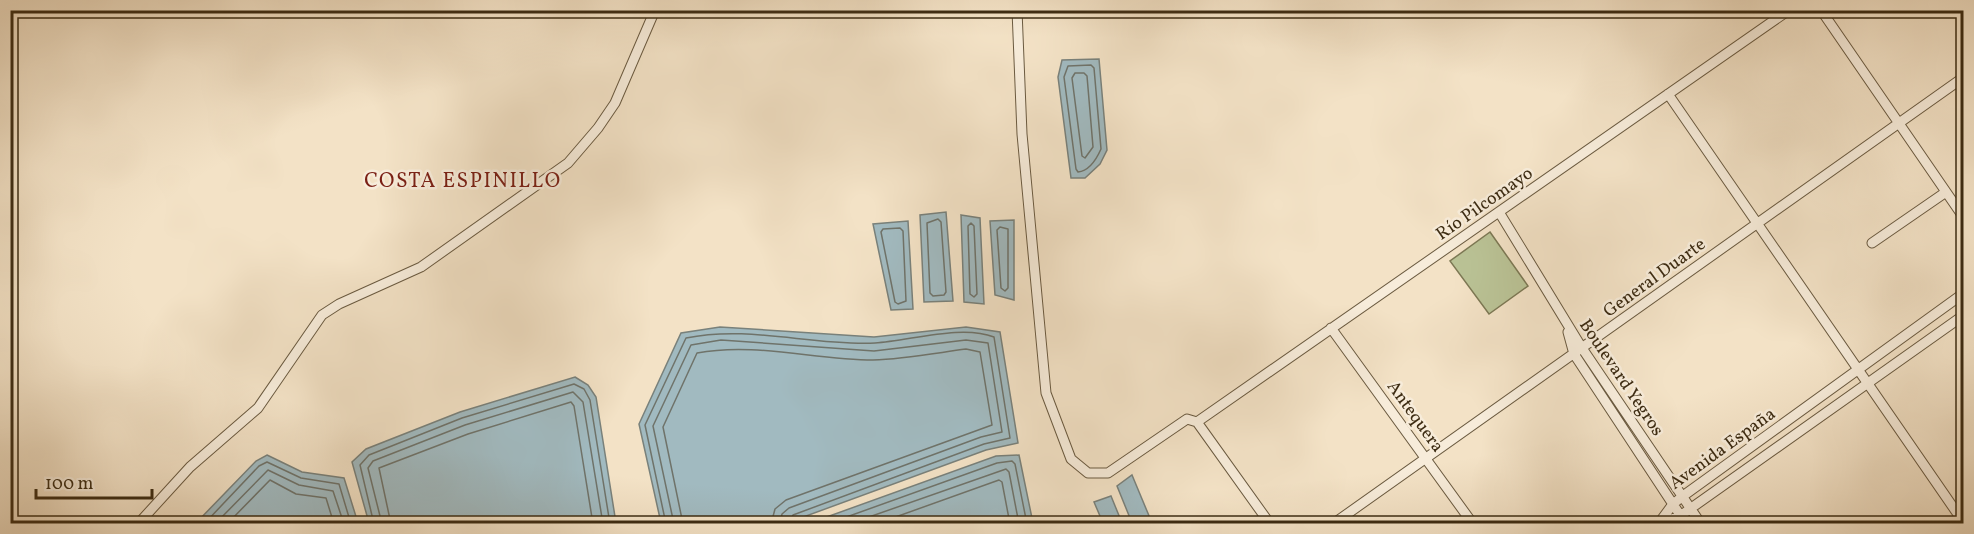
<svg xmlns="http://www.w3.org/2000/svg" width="1974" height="534" viewBox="0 0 1974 534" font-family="Vollkorn,serif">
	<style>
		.green { fill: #bac396; stroke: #7c7854; stroke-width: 1.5 }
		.water { fill: #a1bac0; stroke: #79817b; stroke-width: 1.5 }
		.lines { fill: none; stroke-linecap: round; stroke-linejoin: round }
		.shore { stroke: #6f736a; stroke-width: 1.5 }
		.minor-casing { stroke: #6a5a40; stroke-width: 11 }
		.minor { stroke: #f7ecda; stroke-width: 9 }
		.labels { text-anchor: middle; stroke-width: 5; stroke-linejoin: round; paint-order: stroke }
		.street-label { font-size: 18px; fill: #3d2c13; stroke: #f7ecda }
		.quarter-label { font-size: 21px; letter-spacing: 1.5px; fill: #7a1f14; stroke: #f7ecda }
	</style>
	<rect width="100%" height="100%" fill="#f3e2c6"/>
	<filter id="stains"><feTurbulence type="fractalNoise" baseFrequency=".00333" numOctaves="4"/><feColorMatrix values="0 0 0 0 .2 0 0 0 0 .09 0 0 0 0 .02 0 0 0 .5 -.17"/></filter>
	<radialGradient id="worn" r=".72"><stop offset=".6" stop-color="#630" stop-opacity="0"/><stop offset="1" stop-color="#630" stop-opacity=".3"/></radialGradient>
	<path class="green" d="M1490,232L1528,286L1489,314L1450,261Z"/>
	<path class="water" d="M1099,59L1107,150L1100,164L1085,178H1071L1058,77L1062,60Z
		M946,212L953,301L924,302L920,215Z
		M961,215L980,218L984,304L964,302Z
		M1014,220V300L995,295L990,221Z
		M908,221L913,309L891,310L873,224Z
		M720,327L874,337L966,327L1000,332L1018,443L986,450L787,523H661L639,424L681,333Z
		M575,377L588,385L596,397L616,523H369L352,462L366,449L460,412Z
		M267,455L302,472L344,478L358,523H196L256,461Z
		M1019,455L1033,523H810L996,456Z
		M1132,475L1152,523H1132L1117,486Z
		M1111,496L1122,523H1103L1094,502Z"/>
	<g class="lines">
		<path class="shore" d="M1091,65L1094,68L1101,149C1097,158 1089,171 1078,172L1076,169L1064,77L1068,66Z
			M1075,73H1084L1087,76L1093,147L1085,158L1082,156L1072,78Z
			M938,219L941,222L946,292L944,295L933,296L930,293L927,223Z
			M971,223L974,226L977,294L974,297L970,294L968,226Z
			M1000,227L1008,229V288L1005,291L1001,288L997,230Z
			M900,228L903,231L906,301L898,304L895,302L881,232L883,229Z
			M204,524L259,466L267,462L301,478L339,484L351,524
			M215,524L268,470L299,485L333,491L344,524
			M227,524L270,480L296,494L326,498L334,524
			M374,524L360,465L369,455L462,418L574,384L584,389L590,400L610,524
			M382,524L368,468L373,461L465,425L573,392L583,402L603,524
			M391,524L379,468L468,434L571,402L574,406L593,524
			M666,524L645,425L686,338C750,325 811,346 875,343C910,341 961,324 994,337L1010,438L984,444L793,515L788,524
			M674,524L653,426L691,345L721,340L874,351L966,340L988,343L1002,432L981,437L789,508L782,514L780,524
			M683,524L663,427L697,353C755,342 815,360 873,360C904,359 936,353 966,349L980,352L992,425L786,500L775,509L771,524
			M827,524L997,463L1012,461L1015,464L1027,524
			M849,524L1006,469L1009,472L1019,524
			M876,524L999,480L1002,482L1010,524"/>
		<g class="minor-casing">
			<path id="minor" d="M1017,10L1022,134L1046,393L1071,459L1088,473H1108L1187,419L1197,422
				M1821,10L1964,218
				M1668,94L1964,523
				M1499,212L1582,348L1701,524
				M1872,243L1946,192
				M1331,328L1473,524
				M1568,332L1574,354L1686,524
				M1197,422L1789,10
				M1197,422L1270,524
				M1659,523L1673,504L1683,496L1964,293
				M138,524L190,467L258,408L322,315L339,304L421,267L568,163L598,128L615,103L655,10
				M1333,524L1964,77
				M1658,524L1680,516L1964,315"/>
		</g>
		<use href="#minor" class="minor"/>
	</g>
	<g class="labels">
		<g class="street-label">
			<text transform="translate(1484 203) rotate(-35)" y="6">Río Pilcomayo</text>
			<text transform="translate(1654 277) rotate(-36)" y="6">General Duarte</text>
			<text transform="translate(1622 377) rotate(56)" y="6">Boulevard Yegros</text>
			<text transform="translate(1416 416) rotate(54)" y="6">Antequera</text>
			<text transform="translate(1722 448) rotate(-36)" y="6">Avenida España</text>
		</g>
		<g class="quarter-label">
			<text x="463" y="187">COSTA ESPINILLO</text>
		</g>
	</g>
	<rect width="1974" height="534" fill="none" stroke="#f3e2c6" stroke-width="36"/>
	<rect x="12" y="12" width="1950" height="510" fill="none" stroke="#3d2c13" stroke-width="3"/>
	<rect x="18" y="18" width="1938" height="498" fill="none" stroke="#3d2c13" stroke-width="1.5"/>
	<path d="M36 489v9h116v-9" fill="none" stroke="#3d2c13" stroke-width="3"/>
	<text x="45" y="489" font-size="18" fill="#3d2c13" stroke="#f7ecda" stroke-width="4.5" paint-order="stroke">100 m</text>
	<rect width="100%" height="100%" filter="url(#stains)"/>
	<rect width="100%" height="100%" fill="url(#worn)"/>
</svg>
